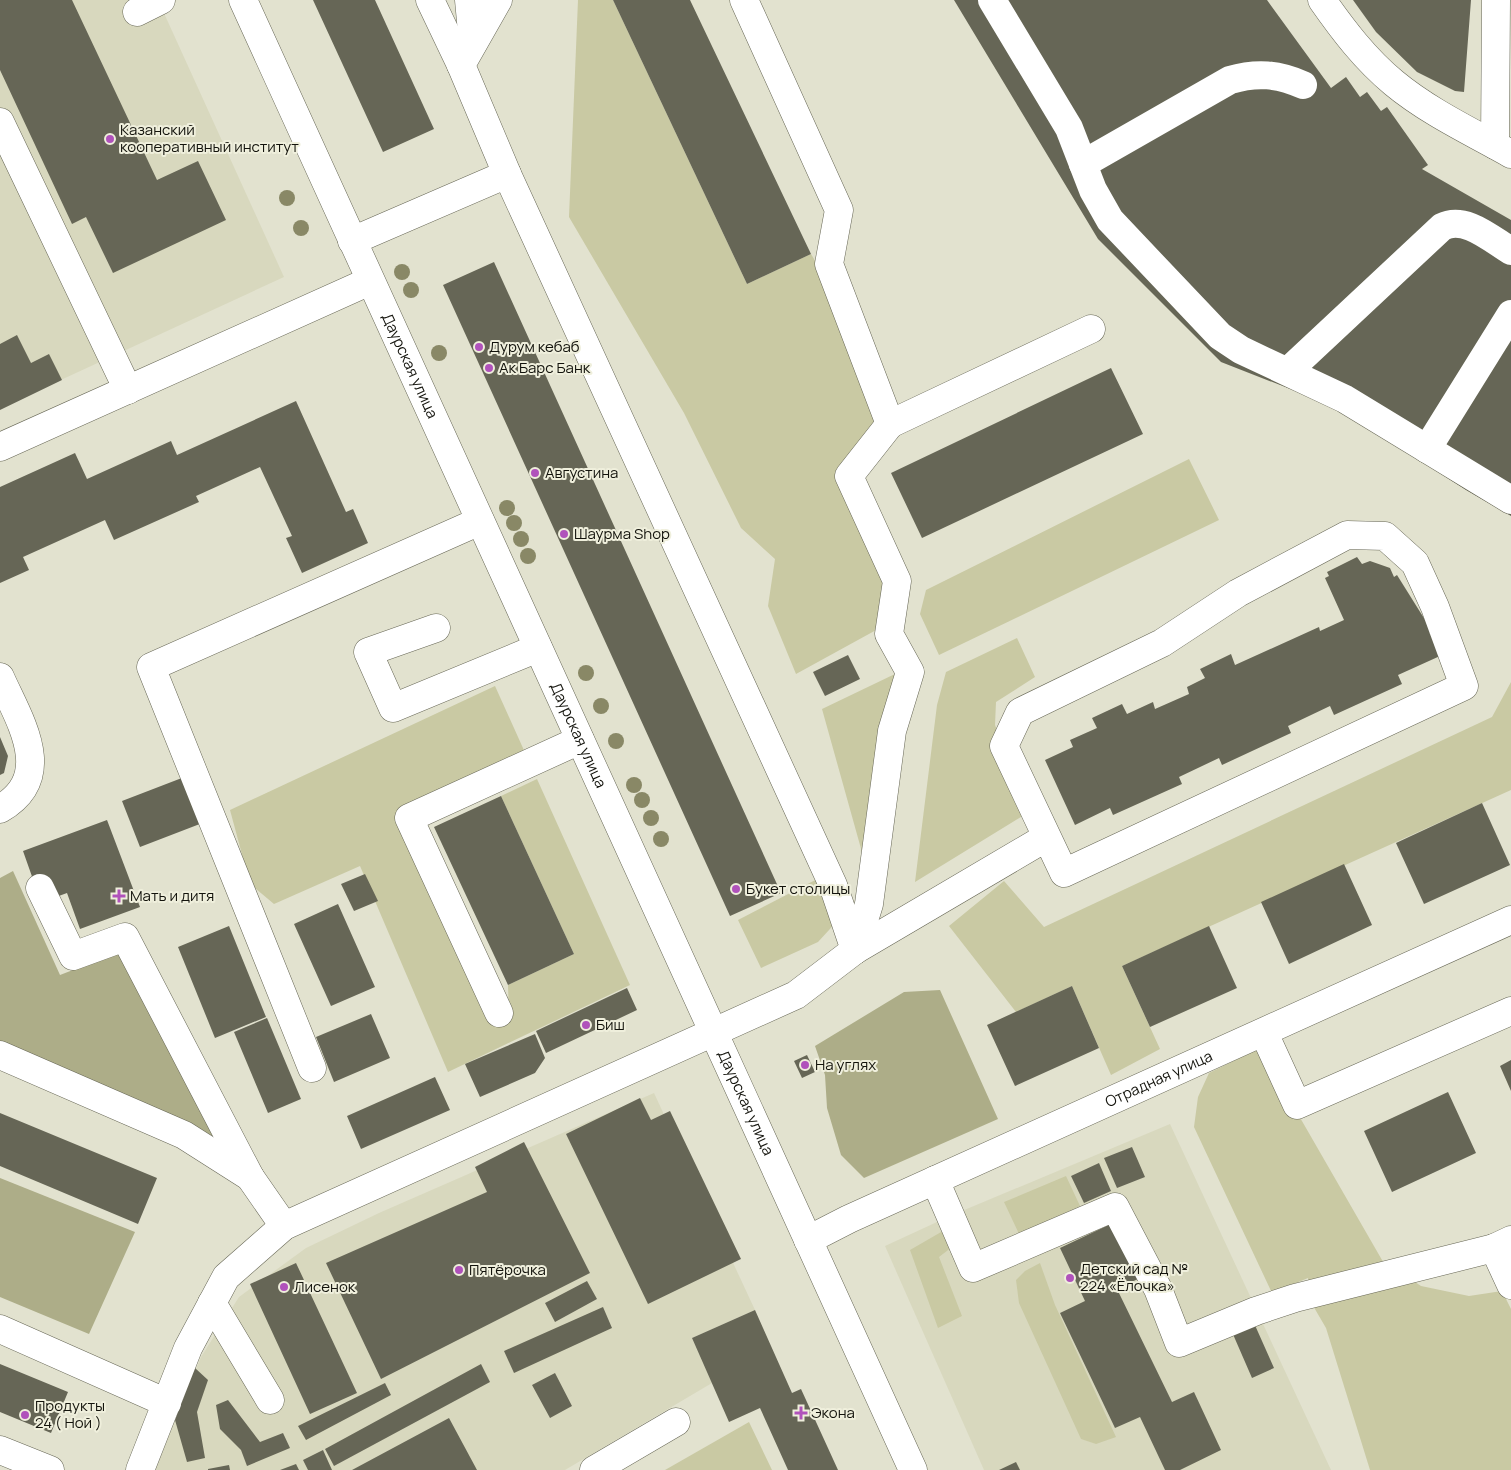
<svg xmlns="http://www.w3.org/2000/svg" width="1511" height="1470" viewBox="0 0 1511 1470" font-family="Manrope,sans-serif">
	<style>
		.built { fill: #d8d8be }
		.green { fill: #c9c9a3 }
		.forest { fill: #adad88 }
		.building { fill: #666656 }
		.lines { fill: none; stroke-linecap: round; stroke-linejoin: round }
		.minor-casing { stroke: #676756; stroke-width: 29 }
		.minor { stroke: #fff; stroke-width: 28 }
		.tree { fill: #898866 }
		.poi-dot { fill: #b052bb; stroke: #efefdc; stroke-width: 2 }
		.labels { text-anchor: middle; stroke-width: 4; stroke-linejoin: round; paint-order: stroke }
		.poi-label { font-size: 15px; fill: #13130c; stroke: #efefdc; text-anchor: start }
		.street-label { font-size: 15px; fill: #13130c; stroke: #efefdc }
	</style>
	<rect width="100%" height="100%" fill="#e2e2cf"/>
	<path class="built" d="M0,0H158L284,277L0,408Z
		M654,1093L755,1310L692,1338L712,1383L565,1470H155L201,1357L239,1297L306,1248L379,1213Z
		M1170,1124L1331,1470H984L885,1246L950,1216Z"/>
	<path class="green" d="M578,0H613L747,284L811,254L826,279L880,423L841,474L889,582L878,629L796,674L768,606L775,559L741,528L684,413L569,217Z
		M1189,459L1219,520L939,655L920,614L926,590Z
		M1017,638L1035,677L996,702L995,725L1029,812L915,882L937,705L946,672Z
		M897,673L865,863L822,709Z
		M1511,682V790L1122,966L1160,1049L1111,1075L1072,986L1016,1012L949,926L1004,881L1044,927L1492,717Z
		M495,686L527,757L404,814L509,1018L508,985L574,954L501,796L537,779L630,985L448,1072L360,866L274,904L250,884L230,810Z
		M823,876L840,918L818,942L761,968L738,920Z
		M1260,1048L1382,1260L1421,1286L1469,1296L1502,1291L1511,1309V1470H1370L1326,1328L1312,1304L1308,1278L1272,1293L1194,1127L1198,1097L1209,1073Z
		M1066,1176L1080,1206L1019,1234L1004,1202Z
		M948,1228L956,1244L939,1257L962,1316L938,1328L910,1250Z
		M1040,1263L1055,1305L1116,1437L1096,1444L1081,1439L1019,1303L1016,1280L1025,1271Z
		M749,1422L772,1470H665Z"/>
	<path class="forest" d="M13,871L60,975L122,951L220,1146L0,1046V878Z
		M940,990L998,1119L864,1178L841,1155L827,1108L825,1075L815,1046L904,992Z
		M0,1178L135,1232L89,1334L0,1297Z"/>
	<path class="building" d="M0,0H72L157,180L198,161L226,220L113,273L86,217L72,224L0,70Z
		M313,0H375L434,129L383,152Z
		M613,0H690L811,254L747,284Z
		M954,0H1267L1331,88L1346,77L1360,97L1367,92L1381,111L1387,107L1428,165L1422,169L1511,220V516L1466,490L1339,408L1221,362L1098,239Z
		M1353,0H1471L1464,92L1455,91L1417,72L1376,32Z
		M494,262L781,893L730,916L443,285Z
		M17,335L31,363L49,354L62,380L0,410V344Z
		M1111,368L1143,434L922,538L891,473Z
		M296,401L346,512L353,509L368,543L302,573L286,538L292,536L260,467L196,496L199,502L114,540L105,520L23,557L29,570L0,583V487L75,453L87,479L171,441L177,455Z
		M1357,557L1362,564L1370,561L1390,568L1394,577L1397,575L1432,631L1429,632L1440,656L1398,675L1402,684L1334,715L1330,706L1288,726L1291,733L1222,765L1219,758L1179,777L1182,784L1113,815L1110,808L1075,825L1045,760L1073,747L1070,740L1097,728L1092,718L1122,704L1127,714L1153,702L1155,709L1189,694L1187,687L1205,678L1200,669L1231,654L1235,665L1319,627L1320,631L1344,620L1325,578L1329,576L1327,572Z
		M848,655L860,679L825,696L813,672Z
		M0,737L8,756L4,773L0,775Z
		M187,776L205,822L140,847L122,801Z
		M501,796L574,954L508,985L434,827Z
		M1482,803L1510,865L1424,904L1396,843Z
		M107,820L140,907L80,929L67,893L56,897L35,885L23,851Z
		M1344,864L1372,925L1289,964L1261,902Z
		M365,874L378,901L354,911L341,884Z
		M338,904L375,987L331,1006L294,924Z
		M229,926L266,1017L215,1038L178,947Z
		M1209,926L1237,988L1150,1027L1122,966Z
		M1072,986L1099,1048L1015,1086L987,1025Z
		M627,988L637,1010L546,1053L536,1031Z
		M371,1014L390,1058L334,1082L316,1037Z
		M267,1018L301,1099L268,1113L234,1032Z
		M535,1034L545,1058L535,1073L480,1097L465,1064Z
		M807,1055L815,1072L802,1078L794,1061Z
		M1511,1060V1091L1500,1066Z
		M435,1077L450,1110L361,1149L347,1116Z
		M1448,1092L1476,1153L1392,1192L1364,1131Z
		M640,1098L651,1120L670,1111L741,1259L648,1304L566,1134Z
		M0,1113L157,1178L138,1224L0,1166Z
		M524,1142L590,1273L381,1379L326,1263L487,1192L475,1167Z
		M1132,1147L1145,1177L1117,1188L1104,1158Z
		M1099,1163L1111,1191L1084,1203L1071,1176Z
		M1115,1222L1142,1277L1117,1289L1172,1402L1194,1392L1221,1450L1180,1470H1165L1140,1417L1115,1428L1060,1313L1085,1301L1060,1248Z
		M296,1263L357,1393L310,1414L250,1284Z
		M587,1281L597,1299L555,1322L545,1303Z
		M603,1307L612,1328L514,1373L504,1351Z
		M755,1310L792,1393L801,1389L838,1470H788L760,1408L729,1422L692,1338Z
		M1254,1323L1274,1368L1252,1378L1232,1332Z
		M0,1364L68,1392L51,1433L0,1412Z
		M481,1364L490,1382L334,1466L325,1449Z
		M195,1368L208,1380L197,1412L205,1458L187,1462L175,1420Z
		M555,1373L572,1406L550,1418L532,1385Z
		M385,1383L391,1395L306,1440L298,1426Z
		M228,1400L260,1442L283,1433L290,1448L247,1466L241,1450L220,1429L216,1405Z
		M449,1418L477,1470H352Z
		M323,1450L332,1470H308L303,1460Z
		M1016,1462L1020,1470H999Z
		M296,1464L299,1470H280Z
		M229,1465L230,1470H208V1469Z"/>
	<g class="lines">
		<g class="minor-casing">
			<g id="minor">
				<path id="s1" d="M243,0L913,1470"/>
				<path d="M430,0L461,65"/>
				<path d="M469,0L473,43"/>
				<path d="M498,0L461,65L507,174"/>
				<path d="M744,0L839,210L829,264L890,424L849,476L897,581L889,634L910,672L892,731L869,904L855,950"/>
				<path d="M992,0L1069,128L1093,190L1110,220L1220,336L1241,350L1345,399L1511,500"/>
				<path d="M1322,0C1343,30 1365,59 1394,83C1429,112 1472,132 1511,154"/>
				<path d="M137,12L161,0"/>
				<path d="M0,122L128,390"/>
				<path d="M1495,145L1496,0"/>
				<path d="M1083,164L1230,80C1257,72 1278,74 1303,85"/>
				<path d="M1288,371L1442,227C1465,215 1491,239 1511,251"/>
				<path d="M890,424L1091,329"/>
				<path d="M0,447L370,281"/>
				<path d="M1427,449L1511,314"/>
				<path d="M436,628L368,652L393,708L538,648"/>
				<path d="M0,677C19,720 57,776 0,809"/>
				<path d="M40,888L73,956L125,937L250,1177"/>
				<path d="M855,950L1047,837L1064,873L1464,686L1435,607L1415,563L1385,536L1347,535L1238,593L1162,643L1020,712L1004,746L1047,837"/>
				<path d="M499,1013L409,818L580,740"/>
				<path d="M1264,1033L1297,1105L1511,1011"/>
				<path d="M0,1055L184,1135L250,1177L284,1226"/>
				<path d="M312,1068L151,667L480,521"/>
				<path d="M935,1180L973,1268L1115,1207L1158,1289L1179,1343L1256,1311L1295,1298L1494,1248L1511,1240"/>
				<path id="s2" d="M808,1240L849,1219L1511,920"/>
				<path d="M1494,1248L1511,1285"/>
				<path d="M212,1303L270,1400"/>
				<path d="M0,1329L167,1403"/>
				<path d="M0,1450L50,1470"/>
				<path d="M140,1470L188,1348L226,1277L284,1226L796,995L855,950L833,885L507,174L352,241"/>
				<path d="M594,1470L676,1422"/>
			</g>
		</g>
		<use href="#minor" class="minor"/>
	</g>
	<g class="tree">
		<circle cx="287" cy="198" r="8"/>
		<circle cx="301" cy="228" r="8"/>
		<circle cx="402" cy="272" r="8"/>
		<circle cx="411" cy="290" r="8"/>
		<circle cx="439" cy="353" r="8"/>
		<circle cx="507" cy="508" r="8"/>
		<circle cx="514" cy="523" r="8"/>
		<circle cx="521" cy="539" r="8"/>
		<circle cx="528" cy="556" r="8"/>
		<circle cx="586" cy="673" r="8"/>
		<circle cx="601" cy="706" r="8"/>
		<circle cx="616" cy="741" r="8"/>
		<circle cx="634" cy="785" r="8"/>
		<circle cx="642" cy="800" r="8"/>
		<circle cx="651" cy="818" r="8"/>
		<circle cx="661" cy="839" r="8"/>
	</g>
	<g class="poi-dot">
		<circle cx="110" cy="139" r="5"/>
		<circle cx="479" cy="347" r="5"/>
		<circle cx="489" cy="368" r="5"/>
		<circle cx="535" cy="473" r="5"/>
		<circle cx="564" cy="534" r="5"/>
		<circle cx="736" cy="889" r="5"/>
		<path d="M116.5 888.5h5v5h5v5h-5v5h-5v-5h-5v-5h5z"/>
		<circle cx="586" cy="1025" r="5"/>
		<circle cx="805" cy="1065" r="5"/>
		<circle cx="459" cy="1270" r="5"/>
		<circle cx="1070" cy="1278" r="5"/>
		<circle cx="284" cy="1287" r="5"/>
		<path d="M798.5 1405.5h5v5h5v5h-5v5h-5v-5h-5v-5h5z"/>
		<circle cx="25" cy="1415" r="5"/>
	</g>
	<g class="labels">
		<g class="poi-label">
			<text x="120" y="135">Казанский<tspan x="120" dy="17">кооперативный институт</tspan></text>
			<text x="489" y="352">Дурум кебаб</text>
			<text x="499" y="373">Ак Барс Банк</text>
			<text x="545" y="478">Августина</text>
			<text x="574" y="539">Шаурма Shop</text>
			<text x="746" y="894">Букет столицы</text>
			<text x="130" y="901">Мать и дитя</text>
			<text x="596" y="1030">Биш</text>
			<text x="815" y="1070">На углях</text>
			<text x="1080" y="1274">Детский сад №<tspan x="1080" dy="17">224 «Ёлочка»</tspan></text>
			<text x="469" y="1275">Пятёрочка</text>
			<text x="294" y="1292">Лисенок</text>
			<text x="35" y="1411">Продукты<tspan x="35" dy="17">24 ( Ной )</tspan></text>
			<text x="811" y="1418">Экона</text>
		</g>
		<g class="street-label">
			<text dy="5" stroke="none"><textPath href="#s1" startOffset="402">Даурская улица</textPath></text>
			<text dy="5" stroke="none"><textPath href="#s1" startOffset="808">Даурская улица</textPath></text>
			<text dy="5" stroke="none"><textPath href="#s2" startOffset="386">Отрадная улица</textPath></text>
			<text dy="5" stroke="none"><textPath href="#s1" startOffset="1212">Даурская улица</textPath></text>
		</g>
	</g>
</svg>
